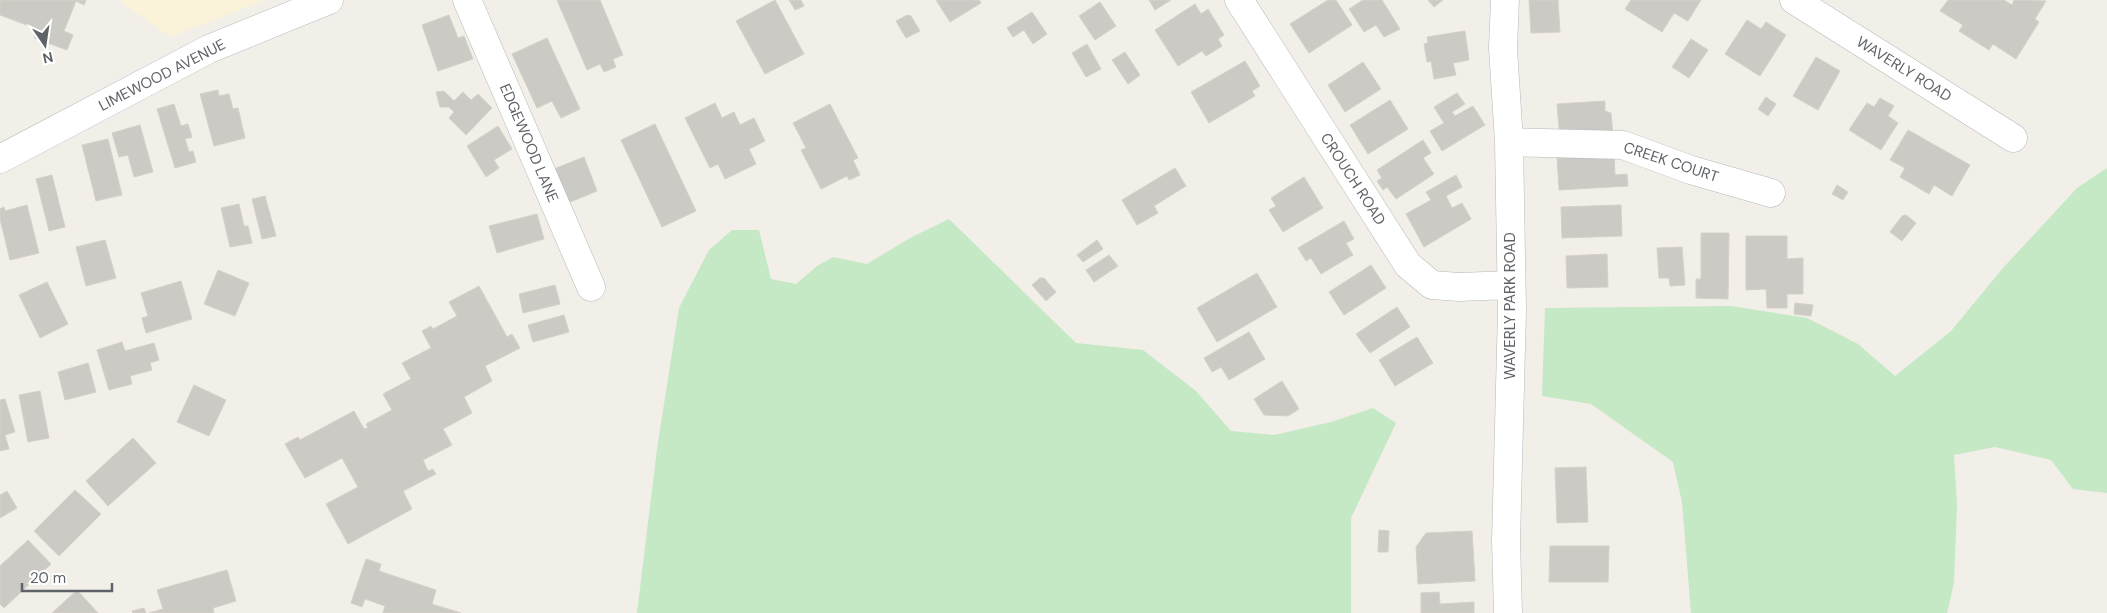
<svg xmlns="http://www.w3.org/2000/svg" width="2107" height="613" viewBox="0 0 2107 613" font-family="'DM Sans',sans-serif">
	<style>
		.green { fill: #c5e8c5 }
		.sand { fill: #fbf3d9 }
		.building { fill: #cccac5; stroke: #d6d1c6 }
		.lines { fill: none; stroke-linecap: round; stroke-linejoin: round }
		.street-casing { stroke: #b5b8bc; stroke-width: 29 }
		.secondary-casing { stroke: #b6babf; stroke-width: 29 }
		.street { stroke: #fff; stroke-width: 28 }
		.secondary { stroke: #fff; stroke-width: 28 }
		.labels { text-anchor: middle; stroke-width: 4.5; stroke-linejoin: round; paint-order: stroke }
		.street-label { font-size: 15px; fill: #5f6368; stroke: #fff }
	</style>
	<rect width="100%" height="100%" fill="#f1efe8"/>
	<path class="green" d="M2107,168V493L2073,489L2051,460L1995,447L1954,455L1957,505L1954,583L1947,613H1691L1682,502L1673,462L1591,404L1542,396L1545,308L1731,306L1807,318L1858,344L1895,376L1951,331L2003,268L2077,188Z
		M949,219L1076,343L1143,350L1196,391L1231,431L1274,435L1331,422L1373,408L1396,423L1351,518V613H637L657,449L679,308L709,250L732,230H759L771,279L796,284L817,266L833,257L867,264L910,238Z"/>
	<path class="sand" d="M119,0H265L170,37Z"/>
	<path class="building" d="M0,0H86L84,5L76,1L64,31L73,35L67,50L34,38L37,29L0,15Z
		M557,0H600L623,55L613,59L616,67L604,72L600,64L587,70Z
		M775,0L804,54L765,74L736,21Z
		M789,0H801L804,6L795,10Z
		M936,0H979L981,3L950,22Z
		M1149,0H1171L1155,10Z
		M1328,0H1336L1352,25L1309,53L1290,24Z
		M1363,0H1382L1400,29L1384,37L1376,25L1364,32L1349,9Z
		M1428,0H1443L1434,7Z
		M1529,0H1558L1560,32L1531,33Z
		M1631,0H1701L1688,21L1674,13L1662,32L1625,9Z
		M1948,0H2004L2012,5L2014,0L2046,1L2035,19L2039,22L2016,59L1993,44L1989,50L1959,31L1963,25L1940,11Z
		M1100,2L1116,26L1095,40L1079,16Z
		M1195,4L1201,14L1208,9L1224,35L1218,39L1222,46L1206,56L1202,51L1178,66L1155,30Z
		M1032,12L1047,34L1033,44L1024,30L1013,37L1007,28Z
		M449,15L458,38L464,36L473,59L438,71L422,25Z
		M907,15L911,16L920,31L906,38L896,21Z
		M1747,20L1761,29L1766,22L1786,35L1760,76L1725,54Z
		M1465,31L1469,60L1453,63L1456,75L1434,79L1431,61L1427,62L1424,44L1428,43L1427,37Z
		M547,38L580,109L561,118L552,101L537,108L512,54Z
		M1691,39L1708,50L1689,78L1672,67Z
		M1087,44L1101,69L1086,77L1072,53Z
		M1125,52L1140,75L1128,84L1112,60Z
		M1816,57L1840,71L1818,110L1793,96Z
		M1245,61L1260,86L1252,91L1255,96L1209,123L1191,92Z
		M1363,62L1381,89L1345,112L1328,85Z
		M218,90L219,96L229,94L233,109L238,108L245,138L214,146L200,94Z
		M444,91L454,101L463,92L471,100L478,94L492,108L466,135L449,118L454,112L449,107H440L436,92Z
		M1457,93L1465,104L1452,112L1455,116L1473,106L1485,125L1442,151L1430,131L1444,123L1434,107Z
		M1766,97L1776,104L1768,116L1758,109Z
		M1880,98L1894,106L1888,116L1898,123L1881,150L1849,130L1867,103L1874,107Z
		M1390,100L1408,129L1368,154L1350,125Z
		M1605,101V111L1611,113L1613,135L1560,139L1557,104Z
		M715,103L722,118L734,112L740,125L754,118L765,141L749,149L756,164L725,179L718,164L710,168L685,118Z
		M174,104L181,126L188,124L192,137L185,139L189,152L193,151L196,162L175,168L157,109Z
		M830,104L858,158L853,160L860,175L849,180L847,176L821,189L801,150L806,148L793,123Z
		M655,124L696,211L662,227L621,140Z
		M140,125L153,172L134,177L128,155L119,157L112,133Z
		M498,126L512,149L494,160L499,168L486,177L467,146Z
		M1908,130L1970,165L1952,196L1934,185L1929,194L1900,177L1905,168L1890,160Z
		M108,139L122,195L96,201L82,145Z
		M1423,140L1431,153L1423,158L1434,174L1396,199L1387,187L1383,190L1377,181L1382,178L1377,170Z
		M1614,154L1615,175L1627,174L1628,186L1559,190L1557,157Z
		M584,157L597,191L568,203L554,169Z
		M1175,168L1186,186L1154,206L1158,213L1137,225L1122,200Z
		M52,175L65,227L49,231L36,179Z
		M1456,175L1462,187L1446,196L1452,208L1462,203L1471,219L1424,247L1406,214L1431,200L1426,192Z
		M1304,177L1323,208L1283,232L1269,210L1276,206L1271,198Z
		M1837,185L1848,192L1843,200L1832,194Z
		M265,196L276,236L262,239L252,199Z
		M239,204L244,226H248L252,243L230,247L221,208Z
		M27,205L39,253L10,260L0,219V209L4,207L5,211Z
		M1621,205L1622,236L1562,238L1561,207Z
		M537,214L544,239L497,253L489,226Z
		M1906,215L1916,223L1902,241L1890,232L1902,216Z
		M1344,221L1354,239L1346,243L1353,255L1321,274L1311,258L1306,261L1298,248Z
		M1701,233H1729L1728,299L1696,298V279H1701Z
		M1746,236H1787V259L1803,258V294H1787V308H1767L1766,289L1746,290Z
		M105,240L116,278L86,286L76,247Z
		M1097,240L1103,249L1083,262L1077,255Z
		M1682,247L1685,285L1670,286L1669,278H1659L1657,248Z
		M1607,254L1608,287L1567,288L1566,256Z
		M1109,255L1118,266L1094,282L1086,270Z
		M1371,265L1386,288L1344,315L1329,292Z
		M218,270L249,283L235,316L204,304Z
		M1257,273L1277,307L1217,342L1197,308Z
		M1040,278H1044L1056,292L1046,301L1032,285Z
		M181,281L192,319L146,333L142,318L148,316L141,293Z
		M47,282L68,324L40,338L19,295Z
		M555,285L560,304L523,313L519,294Z
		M479,286L507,337L512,334L520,348L485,366L492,381L464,397L472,413L443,429L452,445L423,460L428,471L433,469L436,474L403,491L412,509L348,544L326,504L358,487L342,458L305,478L285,444L298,437L300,440L354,411L364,429L368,428L366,424L392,410L383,394L411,379L402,363L431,348L422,331L431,326L433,329L457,316L449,302Z
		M1795,303L1813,305L1811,316L1794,314Z
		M1397,307L1410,327L1370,353L1356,334Z
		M564,315L569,332L533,342L528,325Z
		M1249,332L1265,359L1229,380L1221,367L1212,372L1204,358Z
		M1417,337L1433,363L1395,386L1379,360Z
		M122,342L125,351L154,343L159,360L150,363L152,370L130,376L132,384L109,390L97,350Z
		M88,363L96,392L65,400L58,372Z
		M1282,381L1299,409L1288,416L1264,415L1254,399Z
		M194,385L226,400L209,436L177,422Z
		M40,391L49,438L28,442L19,395Z
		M5,399L15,432L5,435L9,449L0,451V400Z
		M133,438L156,463L108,506L86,481Z
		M1586,467L1588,522L1557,523L1555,468Z
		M75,490L101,514L59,556L34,531Z
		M7,491L17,508L0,518V495Z
		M1379,530L1389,531L1388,552H1378Z
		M1472,531L1475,581L1418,584L1416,547L1426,533Z
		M28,540L51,564L4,608L0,604V566Z
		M1550,546H1609L1608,582H1549Z
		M366,559L381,564L379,571L436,590L432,604L461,613H383L385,606L365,599L362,607L351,603Z
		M227,570L236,601L213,608L214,613H149L163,609L157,590Z
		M77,590L98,613H52Z
		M1439,592L1440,604L1474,602V613H1421V593Z
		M144,608L146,613H133L132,611Z"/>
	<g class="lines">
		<g class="street-casing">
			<path id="street" d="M467,0L591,287
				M1239,0L1408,265L1432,285L1459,287L1511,285
				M1505,0L1503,48L1509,142L1512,310L1506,541L1508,613
				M1794,0L2013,138
				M1509,142L1623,145L1691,170L1771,193"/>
		</g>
		<g class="secondary-casing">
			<path id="secondary" d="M0,159L209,49L329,0"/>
		</g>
		<use href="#street" class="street"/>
		<use href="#secondary" class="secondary"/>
	</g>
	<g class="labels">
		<g class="street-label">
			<text transform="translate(1904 69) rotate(32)" y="5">WAVERLY ROAD</text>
			<text transform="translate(162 75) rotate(-27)" y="5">LIMEWOOD AVENUE</text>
			<text transform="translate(529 143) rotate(67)" y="5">EDGEWOOD LANE</text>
			<text transform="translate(1671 162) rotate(18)" y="5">CREEK COURT</text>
			<text transform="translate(1353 179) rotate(57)" y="5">CROUCH ROAD</text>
			<text transform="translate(1510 306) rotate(-90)" y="5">WAVERLY PARK ROAD</text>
		</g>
	</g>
	<g transform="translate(45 45) rotate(167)" stroke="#ffffff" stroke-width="4" paint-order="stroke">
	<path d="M0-4L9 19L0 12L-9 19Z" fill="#5f6368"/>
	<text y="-8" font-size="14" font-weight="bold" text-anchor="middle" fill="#5f6368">N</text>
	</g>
	<path d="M22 583v8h90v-8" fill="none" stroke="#5f6368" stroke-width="2.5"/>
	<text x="30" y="583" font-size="15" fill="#5f6368" stroke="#ffffff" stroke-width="4" paint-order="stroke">20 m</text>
</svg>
